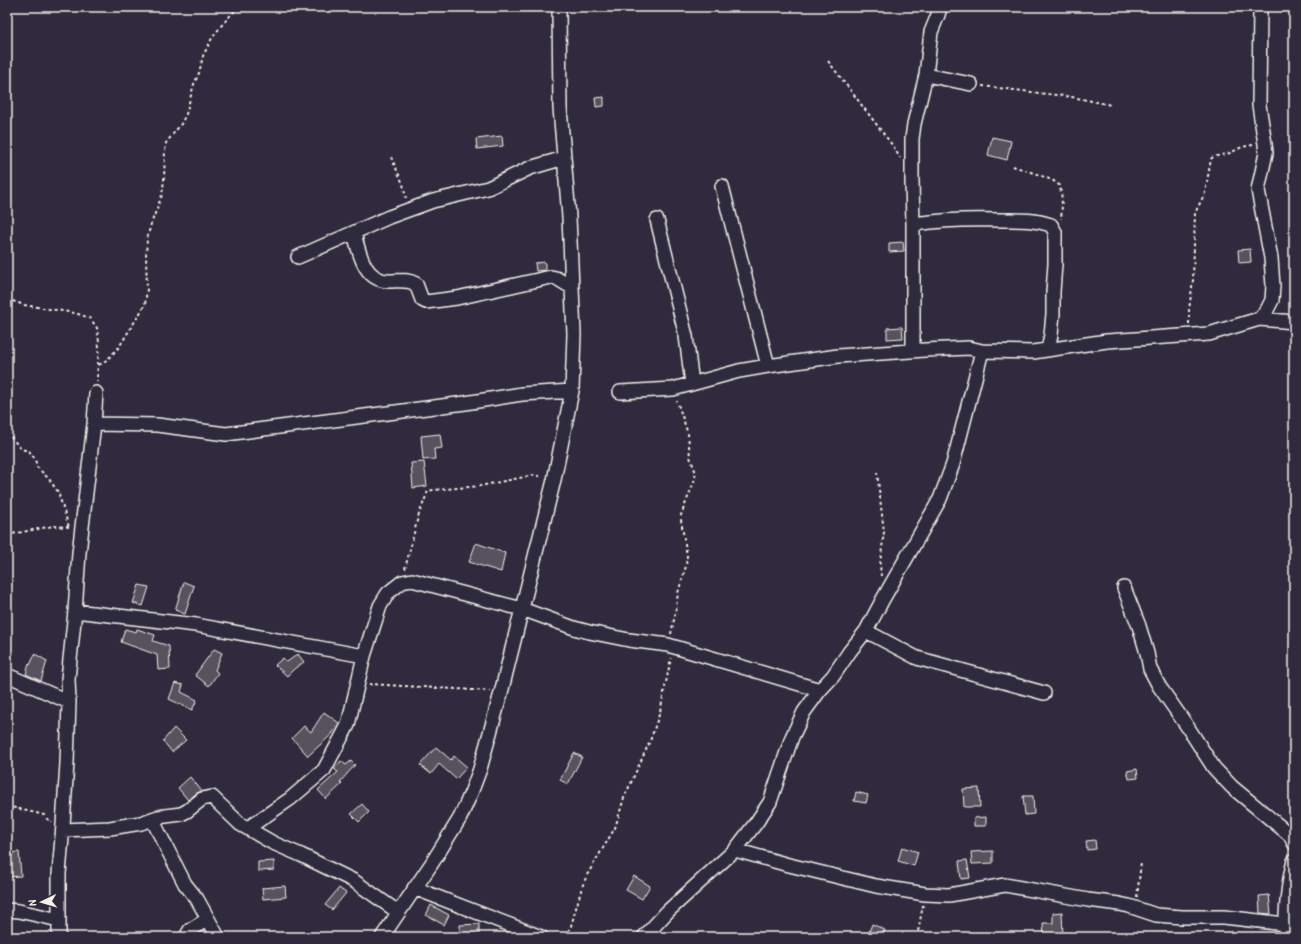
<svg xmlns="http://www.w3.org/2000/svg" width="1301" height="944" viewBox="0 0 1301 944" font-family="'Patrick Hand',sans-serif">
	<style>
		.building { fill: #56525f; stroke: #f4f1e8 }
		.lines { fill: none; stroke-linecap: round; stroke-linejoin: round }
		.minor-casing { stroke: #f4f1e8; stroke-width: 16 }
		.path { stroke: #f4f1e8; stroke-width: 2; stroke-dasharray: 3 3; stroke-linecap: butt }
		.minor { stroke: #2f2a3d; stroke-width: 13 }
	</style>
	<rect width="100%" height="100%" fill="#2f2a3d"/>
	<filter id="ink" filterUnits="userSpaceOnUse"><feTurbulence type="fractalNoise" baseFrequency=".025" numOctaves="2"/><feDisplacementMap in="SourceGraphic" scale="8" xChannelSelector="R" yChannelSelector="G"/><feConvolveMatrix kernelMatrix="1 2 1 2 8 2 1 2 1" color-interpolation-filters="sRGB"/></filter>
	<g filter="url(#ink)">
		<path class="building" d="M604,97V106L596,107L595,98Z
			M502,136L503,146L477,149L476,139Z
			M992,137L1011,141L1007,160L988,155Z
			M903,242L904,251L889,252V243Z
			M1250,249L1251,262L1239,263L1238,250Z
			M545,262V270L536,271L535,263Z
			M902,327L903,338L887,339V328Z
			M440,434L442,448L434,449L435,459L423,460L421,436Z
			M424,462L427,486L413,488L411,463Z
			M476,543L505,553L501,572L469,562Z
			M184,582L194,586L185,614L175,610Z
			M139,585L149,587L143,606L133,603Z
			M125,629L136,632L137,629L155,635L153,641L169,646L170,669L158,670L157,655L121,642Z
			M214,649L222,653L215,670L218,673L209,686L195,675Z
			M35,654L47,661L41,681L26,674L29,664L30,665Z
			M298,654L304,662L294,669L287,676L275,665L283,658L287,662Z
			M175,683L183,685L181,692L197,700L192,710L169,699Z
			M324,712L339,723L332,734L308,756L292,738L304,726L311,732Z
			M174,728L186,740L172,752L163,741Z
			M436,747L451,760L454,756L467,767L456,779L439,764L431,774L420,765Z
			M574,753L582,757L568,784L560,780Z
			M341,761L346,765L351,761L355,765L340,782L342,784L326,799L318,790L338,772L334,769Z
			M1137,769L1138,778L1129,779L1127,771Z
			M190,777L202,791L197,793L188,800L178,788Z
			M979,788L980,807H964L963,789Z
			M856,792L868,795L866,803L854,801Z
			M1023,796H1033L1034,814L1025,815Z
			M362,804L369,812L359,822L351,814Z
			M986,817V826H974V818Z
			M1095,840L1096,849L1087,850L1086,841Z
			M902,847L918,852L914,866L898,861Z
			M993,851V863L972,864L971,852Z
			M19,852L21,876L7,877V853Z
			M967,860L970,878L961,879L959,861Z
			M274,861V870L258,871V862Z
			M634,876L650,886L642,899L626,890Z
			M285,886L286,897L263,899L262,888Z
			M339,888L346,893L332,910L325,905Z
			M1269,895L1271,914L1260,913L1259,896Z
			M431,905L449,915L444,925L426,915Z
			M1062,912L1063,935L1044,936L1043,923H1053V913Z
			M479,924V935H460V925Z
			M872,924L885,930L882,937H867Z"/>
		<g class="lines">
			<g class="minor-casing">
				<path id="minor" d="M926,75L971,84
					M722,186L768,366
					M657,220L686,336L692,384
					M913,224C942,220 971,219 1000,220C1018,220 1034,219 1051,225L1055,232V264L1053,292V314L1051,335L1048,350
					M354,233C359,252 364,281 389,281C399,281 407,279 416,284L422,300L426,302L457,298L551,277L556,278L571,287
					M298,257L389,217L433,201L488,188L530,168L564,158
					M1259,319L1294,322
					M913,351V224L912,180V139L914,124L926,75L931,32L938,15L940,7
					M620,392L673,389L739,371L768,366L838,356L925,350L969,348L982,351L1033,352L1107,341L1209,334L1259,319L1267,310L1272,300L1273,286L1271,258L1258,190L1266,153L1265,144L1259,105L1260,7
					M94,424L157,425L226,434L465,403L522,394L572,391
					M1124,588L1139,626L1147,653L1150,669L1159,686L1187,726L1214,768L1232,787L1290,835L1294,843
					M75,611L196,625L364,656
					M866,631L917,658L1044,693
					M7,675L69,702
					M152,819L185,884L197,899L218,937
					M248,828L290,799L324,770L348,725L364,656L380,606L388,593L402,582L412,580L522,609L574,628L589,632L629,640L668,645L820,690
					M63,830L110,828L141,823L158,817L181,814L187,811L202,799L212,797L240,824L273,843L301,855L354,881L398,912
					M735,850L785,864L876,886L925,894L949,895L1005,885L1088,900L1119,904L1129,906L1156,915L1182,917H1224L1285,924
					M414,888L541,937
					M7,910L19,911L59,920
					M59,937V874L63,825L67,763L69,702L68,679L75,611L79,553L94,424L96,393
					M186,937L190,930L208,919
					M382,937L432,863L460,818L471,793L480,769L501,693L554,480L572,391L574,334L569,217L560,108L559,7
					M644,937L668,911L735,850L756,823L770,802L792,737L804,712L820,690L833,676L850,651L866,631L883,599L940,499L953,464L982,351
					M1285,937C1286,911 1287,886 1294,861"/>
			</g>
			<path class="path" d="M828,61L893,146L900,158
				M982,86L1072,97L1111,105
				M391,157L403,184L406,198
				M1013,166C1021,169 1054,179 1058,184C1063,189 1062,211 1061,219
				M7,299L24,305L75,313L90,318L97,328L99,342L97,382
				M1189,324V310L1193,280L1195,213L1205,193L1211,159L1213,157L1230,153L1242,147L1253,145
				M99,365L108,359L119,347L145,305L147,289L146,256L147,239L151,224L162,195L164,180L165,151L166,143L181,124L186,114L194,84L199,73L203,56L211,40L221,26L238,7
				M7,432L21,449L29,451L35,459L37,467L49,479L58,492L69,527
				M877,472L884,532L880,564L881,576
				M7,535L53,526L69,527
				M405,569L418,517L428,491L433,490L480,486L534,475L543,477
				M671,634L675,615L678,593L686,566L687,556L681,520V515L694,482L696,473L690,457L688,434L677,401
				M369,684L490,691
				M7,806L44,815L47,819L52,822
				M1137,897L1141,863
				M565,937L571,926L582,887L587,875L615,828L624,798L650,741L660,712L671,658
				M917,937L923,905"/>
			<use href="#minor" class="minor"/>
		</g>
	</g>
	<rect width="1301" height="944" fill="none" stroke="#2f2a3d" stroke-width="24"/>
	<rect x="12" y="12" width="1277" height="920" fill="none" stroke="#f4f1e8" stroke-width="1.5" filter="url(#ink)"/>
	<g transform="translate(42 902) rotate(265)" stroke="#2f2a3d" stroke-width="3" paint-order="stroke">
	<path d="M0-3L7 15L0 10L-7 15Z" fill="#f4f1e8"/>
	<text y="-6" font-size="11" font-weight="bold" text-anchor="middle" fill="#f4f1e8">N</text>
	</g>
</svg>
